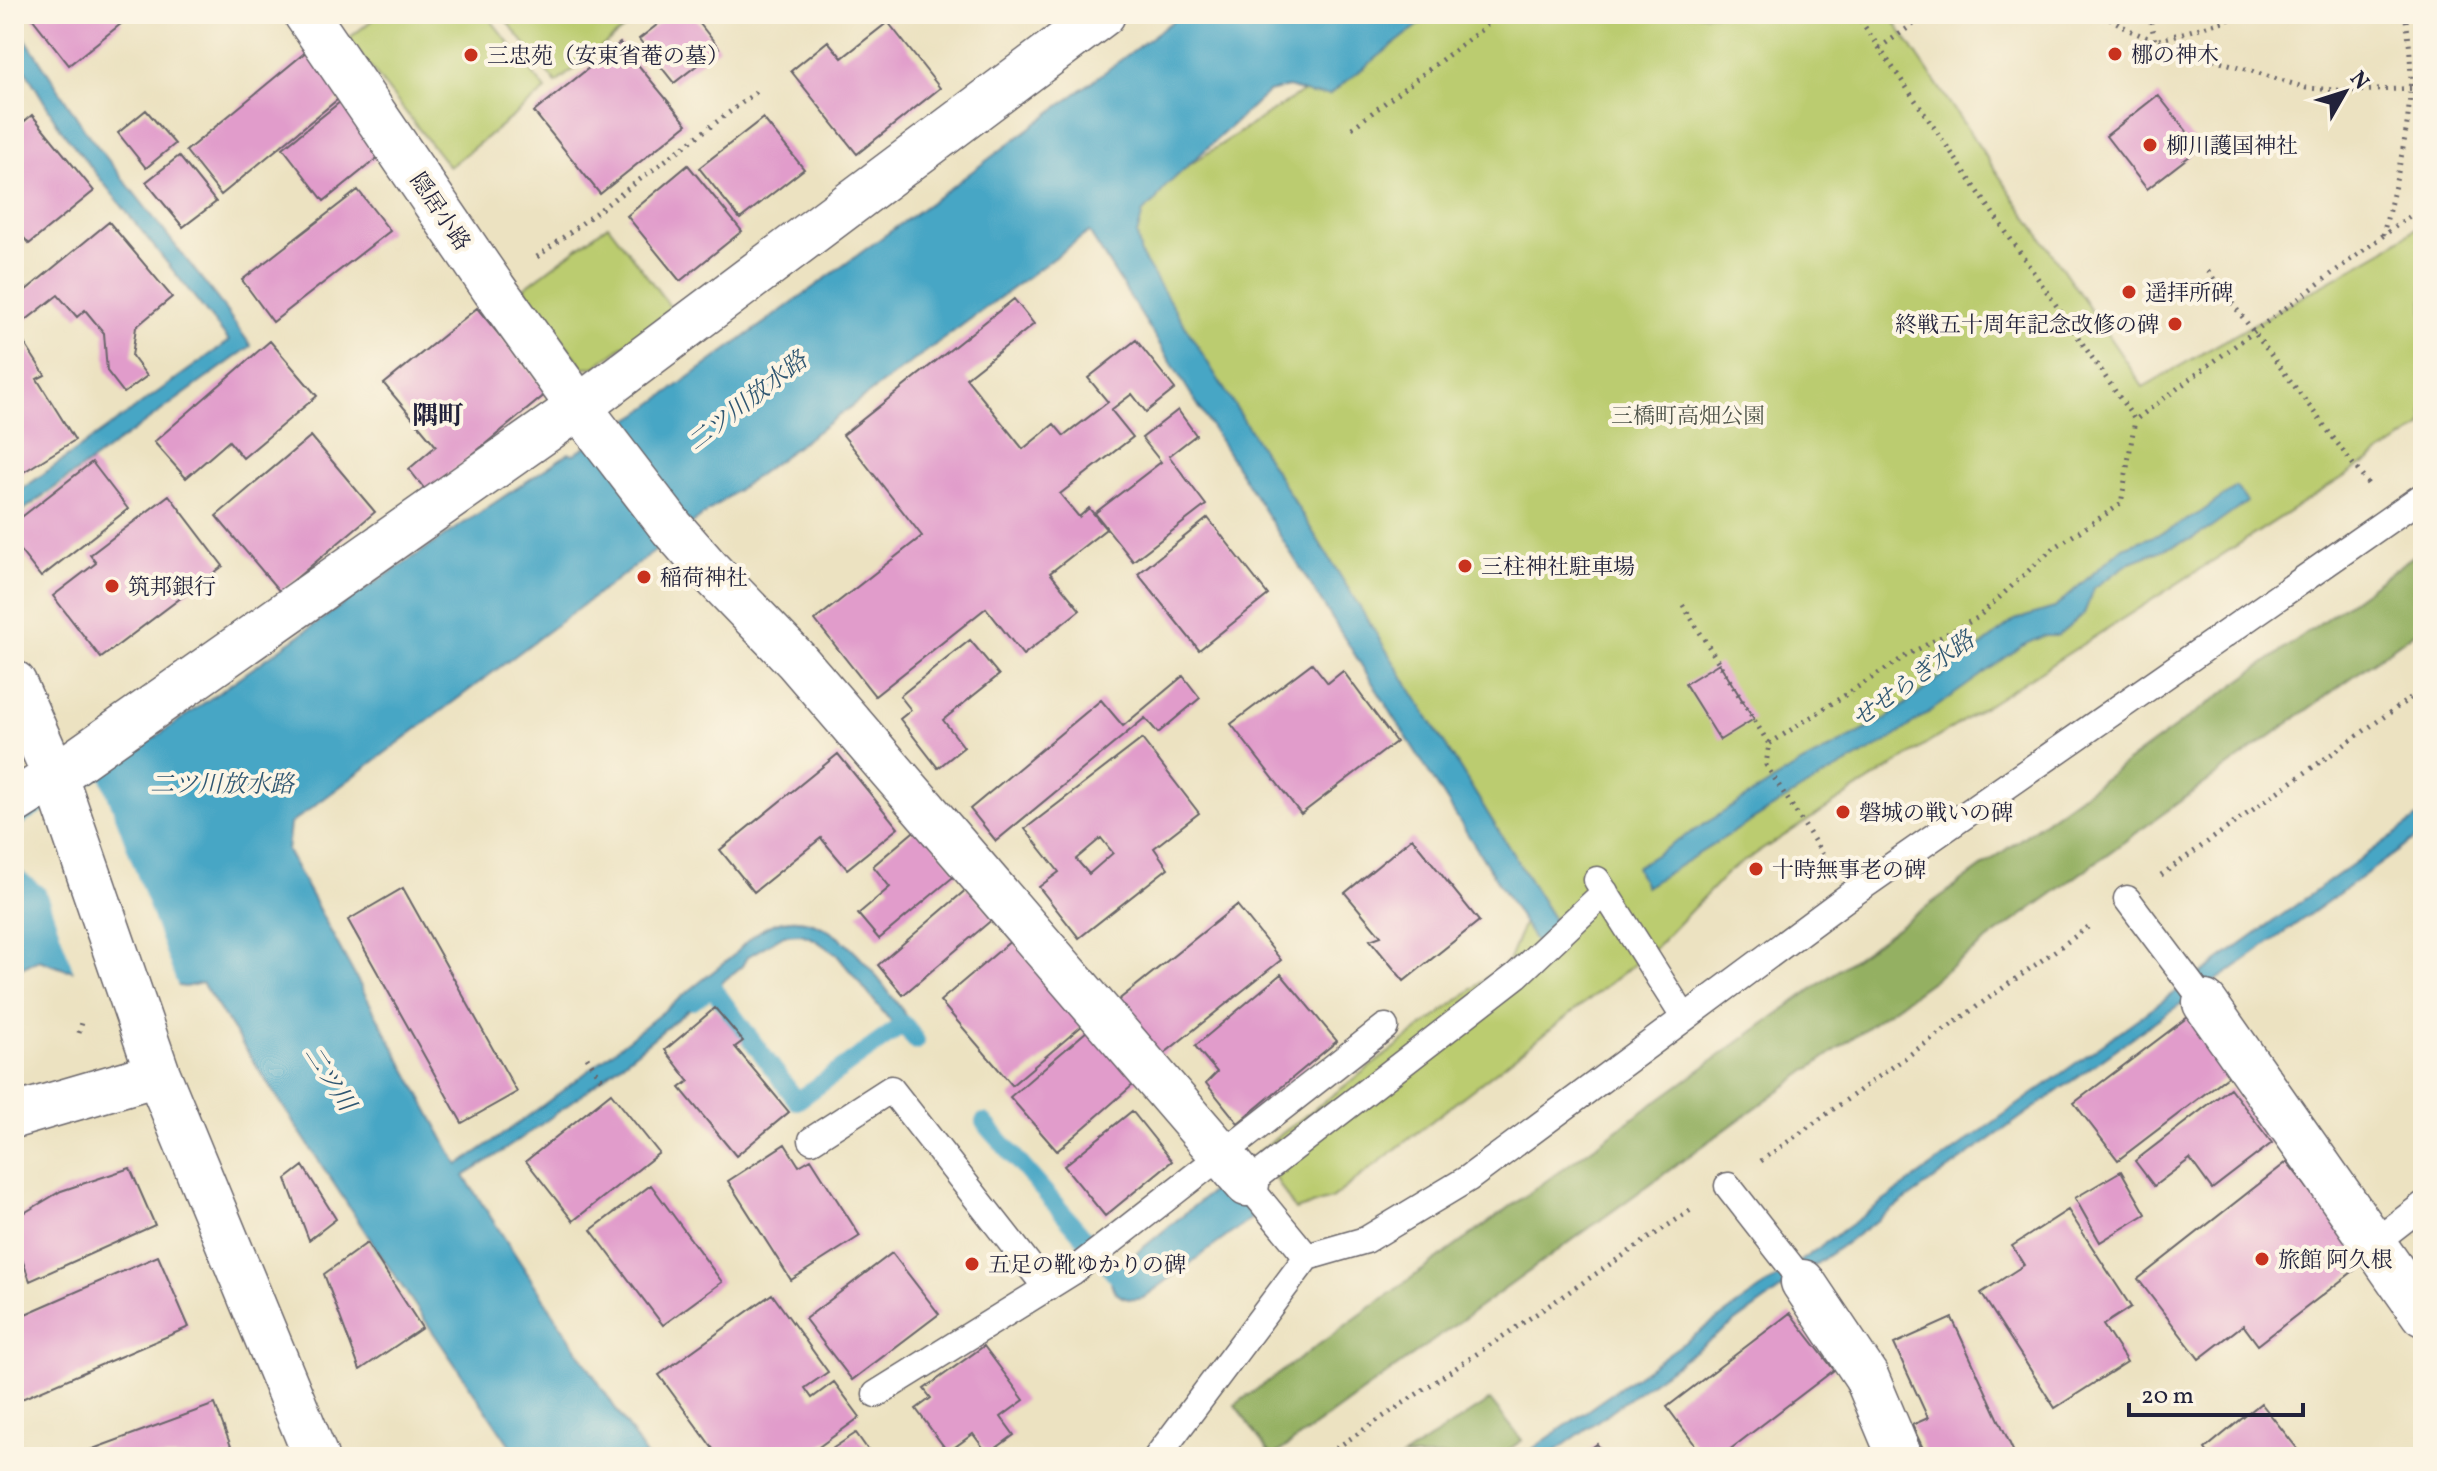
<svg xmlns="http://www.w3.org/2000/svg" width="2437" height="1471" viewBox="0 0 2437 1471" font-family="Vollkorn,'Noto Serif JP',serif">
	<style>
		.green { fill: #bbcc6f; stroke: #6e7755; stroke-width: 2 }
		.forest { fill: #94b062; stroke: #5b694e; stroke-width: 2 }
		.water { fill: #46a6c5; stroke: #346480; stroke-width: 2 }
		.pier { fill: #ece2c1 }
		.lines { fill: none; stroke-linecap: round; stroke-linejoin: round }
		.stream { stroke: #46a6c5; stroke-width: 18 }
		.building { fill: #e19ccb; fill-rule: evenodd }
		.service-casing { stroke: #69656a; stroke-width: 29 }
		.minor-casing { stroke: #69656a; stroke-width: 47 }
		.tertiary-casing { stroke: #69656a; stroke-width: 47 }
		.path { stroke: #69656a; stroke-width: 5; stroke-dasharray: 2 6; stroke-linecap: butt }
		.service { stroke: #fff; stroke-width: 26 }
		.minor { stroke: #fff; stroke-width: 44 }
		.tertiary { stroke: #fff; stroke-width: 44 }
		.poi-dot { fill: #c8321e; stroke: #fcf5e5; stroke-width: 3 }
		.labels { text-anchor: middle; stroke-width: 8; stroke-linejoin: round; paint-order: stroke }
		.poi-label { font-size: 22px; fill: #22223b; stroke: #fcf5e5; text-anchor: start }
		.street-label { font-size: 22px; fill: #22223b; stroke: #fcf5e5 }
		.park-label { font-size: 22px; fill: #50554b; stroke: #fcf5e5 }
		.water-label { font-size: 24px; font-style: italic; fill: #305772; stroke: #fcf5e5 }
		.quarter-label { font-size: 26px; font-weight: bold; fill: #22223b; stroke: #fcf5e5 }
	</style>
	<rect width="100%" height="100%" fill="#fcf5e5"/>
	<filter id="ink" filterUnits="userSpaceOnUse"><feTurbulence type="fractalNoise" baseFrequency=".0125" numOctaves="2"/><feDisplacementMap in="SourceGraphic" scale="16" xChannelSelector="R" yChannelSelector="G"/><feConvolveMatrix kernelMatrix="1 2 1 2 8 2 1 2 1" color-interpolation-filters="sRGB"/></filter>
	<filter id="wash" filterUnits="userSpaceOnUse"><feTurbulence type="fractalNoise" baseFrequency=".006" numOctaves="4" result="noise"/><feDisplacementMap in="SourceGraphic" scale="32" xChannelSelector="R" yChannelSelector="G"/><feGaussianBlur stdDeviation="1.8" result="paint"/><feColorMatrix in="noise" values="0 0 0 0 0 0 0 0 0 0 0 0 0 0 0 0 0 1.4 0 .05"/><feComposite in="paint" operator="in"/></filter>
	<g filter="url(#wash)">
		<rect width="100%" height="100%" fill="#ece2c1"/>
		<path class="green" d="M380,14H429L432,18L436,14H486L546,90L449,167L348,39Z
			M501,14H643L556,83Z
			M1412,14H1889L2143,387L2384,250L2423,223V426L1729,871L1654,949L1331,1199L1295,1210L1259,1151L1508,962L1530,907L1112,215L1299,94Z
			M608,225L672,309L595,367H583L524,288Z"/>
		<path class="forest" d="M2423,549V626L1272,1457L1235,1405Z
			M1490,1400L1522,1440L1499,1457H1403Z"/>
		<path class="water" d="M1182,14H1433L1329,95L1310,94L1289,87L1268,92L1165,187L1155,202L1143,212L1137,235L1141,255L1554,920L1577,902L1543,954L1089,232L706,513L290,824L287,851L458,1165C554,1102 643,1027 734,955C812,861 876,978 922,1037L909,1044L837,955L814,939L801,934L784,935L747,957L742,966C652,1039 563,1115 464,1176L647,1457H518L382,1257L202,983L185,987L64,969L39,960L14,971V825L105,773L355,596L569,453L574,454L640,413L946,191Z
			M14,21L87,133L219,301L251,346L14,517V495L229,341L60,128L14,51Z
			M2236,487L2247,502L2211,528L2191,539L2131,562L2094,588L2084,614L2058,636H2044L2022,646L1893,738L1806,787L1645,887L1636,867L1802,763L1886,719L2015,620L2054,608L2123,547L2165,532L2200,513Z
			M2423,814V833L2229,972L2161,1017L1547,1457H1521L1775,1279Z
			M1217,1187L1234,1190L1252,1218L1143,1298C1125,1302 1109,1295 1111,1274Z"/>
		<path class="pier" d="M101,778L179,990L75,975L45,889L14,864V830Z"/>
		<g class="lines">
			<path class="stream" d="M693,1001L712,987L797,1101L904,1024L916,1041
				M984,1122L1126,1286L1129,1283"/>
		</g>
		<g id="blocks">
			<path class="building" d="M29,14H115L122,23L69,65Z
				M671,14H692L719,48L674,83L639,39Z
				M888,22L940,88L857,154L791,71L828,41L842,58Z
				M620,43L687,124L600,194L534,112Z
				M307,51L343,95L221,195L186,151Z
				M2158,95L2200,148L2147,189L2106,136Z
				M340,102L381,155L324,201L283,148Z
				M146,110L175,144L146,168L118,133Z
				M32,115L94,191L29,244L14,226V130Z
				M763,118L804,169L740,219L699,168Z
				M179,156L216,202L183,227L146,182Z
				M688,165L742,231L680,281L627,216Z
				M358,190L390,231L273,322L242,280Z
				M109,222L172,297L136,327L132,356L147,376L124,393L107,371L104,333L85,310L77,317L58,295L26,320L14,306V300Z
				M1014,299L1034,324L966,378L1023,449L1054,424L1064,436L1108,402L1088,378L1136,340L1175,389L1146,412L1132,394L1111,410L1133,437L1060,494L1079,517L1089,508L1106,529L1050,573L1080,610L1023,655L986,608L875,696L815,620L922,536L843,435Z
				M477,308L547,393L427,492L409,469L436,446L384,384Z
				M14,327L45,375L37,379L75,440L14,478Z
				M270,341L317,396L243,458L229,441L186,478L154,442Z
				M1178,410L1196,435L1169,456L1206,505L1133,561L1095,513L1161,462L1142,438Z
				M311,436L375,512L280,592L216,516Z
				M92,462L128,509L41,577L14,543V523Z
				M169,495L223,566L101,658L53,596L96,563L90,555Z
				M1208,518L1268,595L1199,650L1138,574Z
				M970,640L999,675L943,720L964,747L938,768L900,719L911,710L900,696Z
				M1312,663L1328,683L1343,671L1396,742L1301,814L1231,724Z
				M1719,663L1754,719L1720,740L1685,684Z
				M1183,676L1200,698L1158,733L1145,718L996,841L970,809L1101,700L1123,726Z
				M1142,739L1199,813L1154,848L1168,868L1079,938L1039,887L1059,872L1025,829ZM1101,838L1113,853L1089,874L1076,859Z
				M838,754L898,828L847,869L821,838L754,892L720,850Z
				M919,827L958,873L879,939L858,914L890,887L873,866Z
				M1412,838L1479,921L1404,981L1370,940L1381,936L1345,893Z
				M403,888L517,1092L462,1123L348,920Z
				M968,888L994,918L903,995L878,965Z
				M1237,905L1281,960L1161,1056L1116,1002Z
				M1012,940L1083,1025L1012,1085L940,1001Z
				M1281,974L1337,1041L1238,1123L1206,1083L1217,1072L1195,1046Z
				M715,1008L743,1041L735,1047L789,1112L736,1156L680,1088L689,1081L665,1050Z
				M2188,1017L2232,1073L2118,1160L2074,1103Z
				M1094,1025L1141,1078L1057,1151L1010,1097Z
				M2230,1088L2272,1143L2212,1189L2190,1159L2154,1186L2135,1161Z
				M611,1093L659,1153L573,1221L526,1161Z
				M1132,1111L1172,1161L1105,1216L1064,1166Z
				M785,1144L799,1166L811,1159L860,1236L791,1280L728,1181Z
				M2287,1162L2365,1262L2258,1345L2243,1325L2199,1359L2138,1279Z
				M303,1166L336,1219L309,1240L286,1179Z
				M130,1168L155,1225L30,1281L14,1237V1219L61,1191Z
				M2121,1171L2146,1214L2100,1242L2075,1198Z
				M651,1185L722,1282L663,1325L591,1230Z
				M2068,1210L2131,1307L2103,1325L2127,1362L2055,1408L1981,1293L2024,1265L2012,1246Z
				M367,1243L422,1328L360,1370L324,1274Z
				M892,1253L939,1314L852,1380L805,1319Z
				M158,1256L189,1327L17,1401L14,1394V1319Z
				M772,1294L828,1372L805,1388L812,1398L834,1382L860,1417L805,1457H719L659,1375Z
				M1790,1313L1834,1370L1720,1457H1704L1667,1407Z
				M1952,1318L2016,1457H1927L1912,1425L1928,1418L1894,1344Z
				M984,1346L1024,1400L1001,1417L1014,1435L988,1454L973,1434L948,1452L916,1409L931,1398L924,1389Z
				M2261,1403L2304,1457H2211L2205,1449Z
				M215,1404L235,1457H71Z
				M856,1433L873,1457H820Z
				M1597,1444L1606,1457H1580Z"/>
		</g>
	</g>
	<g filter="url(#ink)">
		<use href="#blocks" fill-opacity="0" stroke="#69656a" stroke-width="2"/>
		<g class="lines">
			<g class="service-casing">
				<path id="service" d="M1597,880L1684,1017
					M2127,899L2205,1003
					M812,1140L891,1089L1047,1288
					M1728,1186L1803,1282
					M2374,1243L2423,1205
					M1307,1257L1366,1240L1469,1178L1849,896L2423,496
					M876,1394L1072,1272L1385,1027
					M1157,1457L1307,1257L1247,1184L1517,975L1605,892"/>
			</g>
			<g class="minor-casing">
				<path id="minor" d="M306,14L494,289L579,407L672,528L708,569L796,660L1247,1184
					M14,802L55,776L579,407L1103,14
					M2205,1003L2423,1314
					M1803,1282L1866,1376L1900,1457"/>
			</g>
			<g class="tertiary-casing">
				<path id="tertiary" d="M14,683L55,776L158,1074L316,1457
					M14,1116L158,1074"/>
			</g>
			<path class="path" d="M1856,14L2135,420L2423,206
				M2103,14L2129,30L2155,41L2306,88L2352,91L2423,88
				M2149,14L2155,41L2248,14
				M1879,48L1928,14
				M1352,128L1502,14
				M2383,235C2402,156 2420,96 2405,14
				M537,257L759,90
				M2208,271L2368,484
				M1683,605L1769,744
				M1827,861L1766,765L1769,744L1909,654L1977,618L2051,550L2121,504L2135,420
				M2161,875L2423,689
				M79,1033L83,1019
				M587,1057L604,1083
				M1761,1161L2091,925
				M1323,1457L1694,1208"/>
			<use href="#service" class="service"/>
			<use href="#minor" class="minor"/>
			<use href="#tertiary" class="tertiary"/>
		</g>
	</g>
	<g class="poi-dot">
		<circle cx="2115" cy="54" r="8"/>
		<circle cx="471" cy="55" r="8"/>
		<circle cx="2150" cy="145" r="8"/>
		<circle cx="2129" cy="292" r="8"/>
		<circle cx="2175" cy="324" r="8"/>
		<circle cx="1465" cy="566" r="8"/>
		<circle cx="644" cy="577" r="8"/>
		<circle cx="112" cy="586" r="8"/>
		<circle cx="1843" cy="812" r="8"/>
		<circle cx="1756" cy="869" r="8"/>
		<circle cx="2262" cy="1259" r="8"/>
		<circle cx="972" cy="1264" r="8"/>
	</g>
	<g class="labels">
		<g class="poi-label">
			<text x="2131" y="62">梛の神木</text>
			<text x="487" y="63">三忠苑（安東省菴の墓）</text>
			<text x="2166" y="153">柳川護国神社</text>
			<text x="2145" y="300">遥拝所碑</text>
			<text x="2159" y="332" text-anchor="end">終戦五十周年記念改修の碑</text>
			<text x="1481" y="574">三柱神社駐車場</text>
			<text x="660" y="585">稲荷神社</text>
			<text x="128" y="594">筑邦銀行</text>
			<text x="1859" y="820">磐城の戦いの碑</text>
			<text x="1772" y="877">十時無事老の碑</text>
			<text x="2278" y="1267">旅館 阿久根</text>
			<text x="988" y="1272">五足の靴ゆかりの碑</text>
		</g>
		<g class="street-label">
			<text transform="translate(441 211) rotate(56)" y="8">隠居小路</text>
		</g>
		<g class="park-label">
			<text x="1688" y="423">三橋町高畑公園</text>
		</g>
		<g class="water-label">
			<text transform="translate(747 401) rotate(-38)" y="8">二ツ川放水路</text>
			<text transform="translate(1913 679) rotate(-36)" y="8">せせらぎ水路</text>
			<text x="222" y="792">二ツ川放水路</text>
			<text transform="translate(330 1078) rotate(57)" y="8">二ツ川</text>
		</g>
		<g class="quarter-label">
			<text x="438" y="424">隅町</text>
		</g>
	</g>
	<rect width="2437" height="1471" fill="none" stroke="#fcf5e5" stroke-width="48"/>
	<g transform="translate(2345 92) rotate(51)" stroke="#fcf5e5" stroke-width="6" paint-order="stroke">
	<path d="M0-6L14 30L0 20L-14 30Z" fill="#22223b"/>
	<text y="-12" font-size="22" font-weight="bold" text-anchor="middle" fill="#22223b">N</text>
	</g>
	<path d="M2129 1403v12h174v-12" fill="none" stroke="#22223b" stroke-width="4"/>
	<text x="2141" y="1403" font-size="24" fill="#22223b" stroke="#fcf5e5" stroke-width="6" paint-order="stroke">20 m</text>
</svg>
